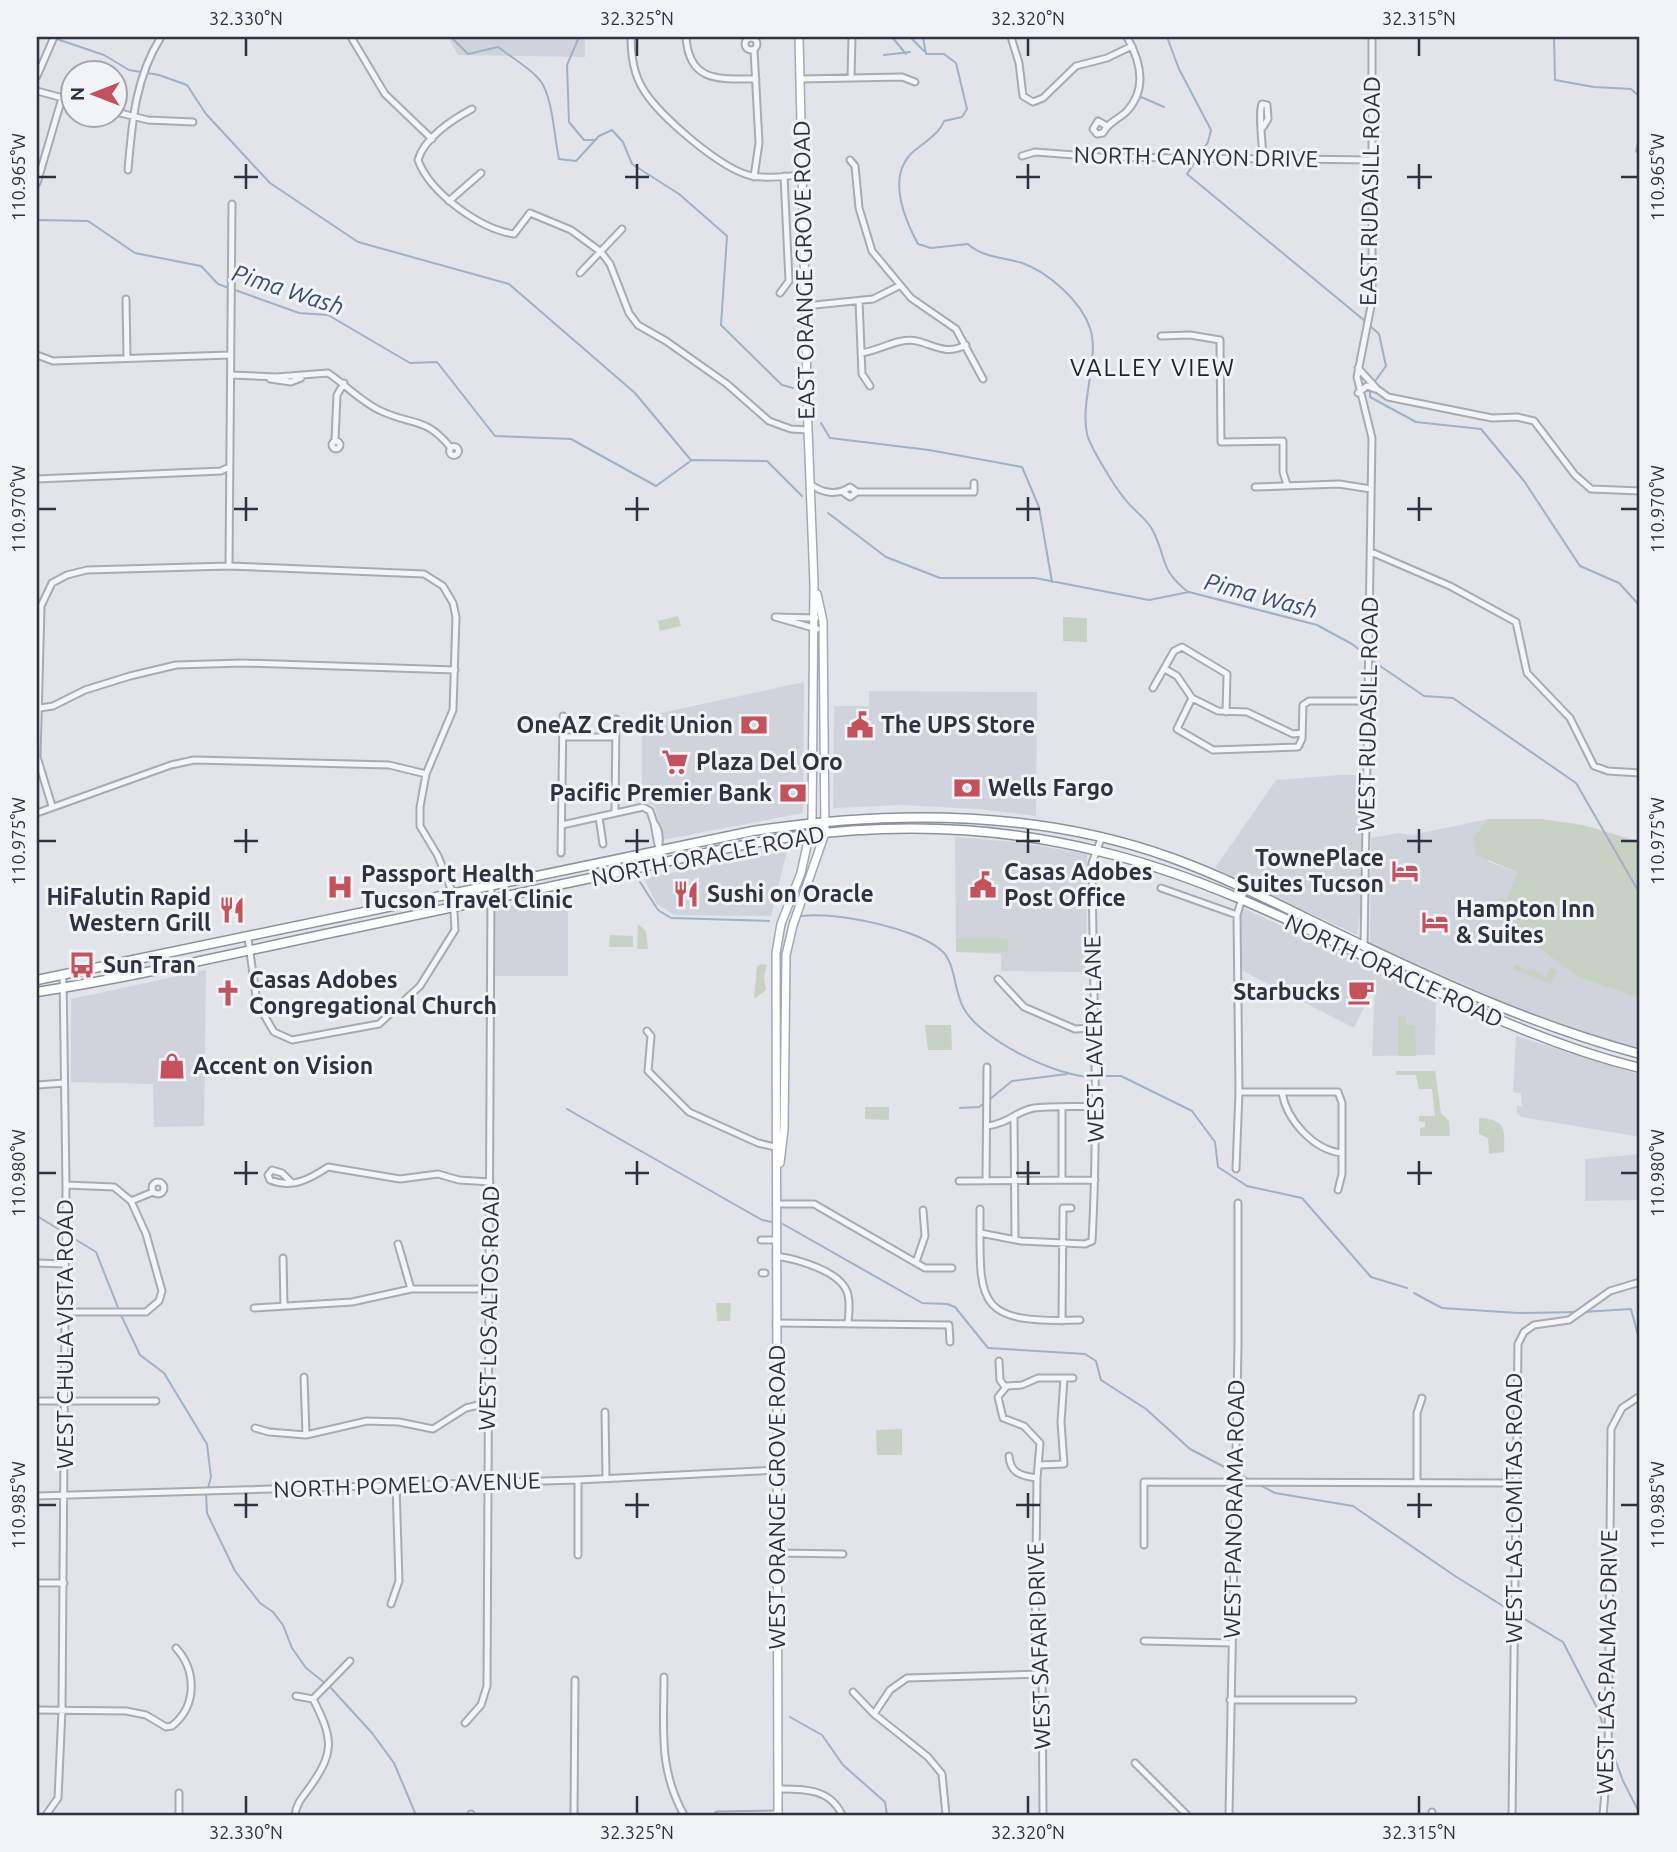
<svg xmlns="http://www.w3.org/2000/svg" width="1677" height="1852" viewBox="0 0 1677 1852" font-family="Ubuntu,sans-serif">
	<style>
		.built { fill: #d0d3db }
		.green { fill: #c7d2c4 }
		.lines { fill: none; stroke-linecap: round; stroke-linejoin: round }
		.stream { stroke: #a0b0c6; stroke-width: 2 }
		.minor-casing { stroke: #a8abb3; stroke-width: 9 }
		.major-casing { stroke: #a2a8b4; stroke-width: 10 }
		.highway-casing { stroke: #8b919f; stroke-width: 11 }
		.minor { stroke: #f4f5f8; stroke-width: 5 }
		.major { stroke: #fff; stroke-width: 7 }
		.highway { stroke: #fff; stroke-width: 8 }
		.ticks { fill: none; stroke: #2c3240; stroke-width: 2.5 }
		.labels { text-anchor: middle; stroke-width: 6; stroke-linejoin: round; paint-order: stroke }
		.street-label { font-size: 23px; fill: #2c3240; stroke: #f2f3f7 }
		.poi-label { font-size: 23px; font-weight: bold; fill: #2c3240; stroke: #f2f3f7; text-anchor: start }
		.water-label { font-size: 24px; font-style: italic; fill: #394e70; stroke: #f2f3f7 }
		.neighbourhood-label { font-size: 24px; letter-spacing: 2px; fill: #1e2331; stroke: #f2f3f7 }
		.neatline { fill: none; stroke: #2c3240; stroke-width: 2.5 }
		.ticks-label { font-size: 18px; text-anchor: middle; fill: #2c3240 }
	</style>
	<rect width="100%" height="100%" fill="#e2e4e9"/>
	<path class="built" d="M448,37H585V57L458,55Z
		M804,682L803,813L662,840L655,806L642,801V717Z
		M869,691L1037,692L1036,816L978,809L903,805L833,808L834,706H869Z
		M1340,775H1365L1362,901L1357,935L1215,868L1276,780Z
		M1488,819L1474,838L1489,862L1517,872L1506,900L1499,899L1495,911L1498,917L1577,977L1640,998V1051L1526,1012L1370,943L1371,838L1399,833L1412,835Z
		M955,837L1016,842L1087,854L1086,972L1001,971V954L956,952Z
		M787,851L771,916L674,915L656,903L644,878Z
		M568,894V976H489L488,910Z
		M1241,907L1436,1000L1435,1055L1372,1056L1375,985L1354,1028L1241,970Z
		M206,970L204,1126L154,1127L153,1084L71,1082V999Z
		M1516,1036L1640,1075V1137L1521,1117L1517,1112V1106H1522L1521,1093L1513,1092Z
		M1640,1154V1200L1585,1201V1159Z"/>
	<path class="green" d="M678,616L681,626L660,631L658,621Z
		M1063,617L1087,618V642L1063,641Z
		M1488,819H1541L1583,825L1640,842V998L1577,977L1498,917L1495,911L1499,898L1506,900L1517,872L1476,855L1473,838Z
		M638,924L646,931L648,949H637Z
		M610,935L633,936V947H609Z
		M956,938L1008,939V952H956Z
		M762,964L767,965L764,976L766,990L754,999L757,966Z
		M1516,964L1527,970L1533,969L1546,978L1551,966L1557,972L1551,984L1513,969Z
		M1398,1016H1406V1025H1415L1416,1056H1398Z
		M925,1025H951L952,1050H928Z
		M1396,1071H1435L1441,1113L1449,1121L1450,1136H1420V1128L1425,1127V1122L1419,1121V1116H1435L1432,1089H1419L1416,1075H1396Z
		M865,1107H889V1120L865,1119Z
		M1479,1118C1506,1120 1505,1128 1504,1152L1489,1154L1488,1138L1479,1134Z
		M716,1303H731L730,1321H717Z
		M902,1429V1455H877L876,1430Z"/>
	<g class="lines">
		<path class="stream" d="M51,37L104,55L129,70L159,75L187,85L206,114L270,183L358,242L509,284L635,393L690,459
			M451,37L468,54L498,47C511,57 527,66 538,78C553,93 554,138 559,159L576,161L599,136L612,130L623,142L632,164L679,194L727,236L721,325L782,385L793,388
			M579,37L567,65L569,122L584,140H594
			M892,37L906,54
			M910,37L924,51
			M923,37L926,54H944L956,63L967,109L962,117L944,121C939,134 925,142 914,151C886,175 904,218 918,244L931,248L968,244C983,258 1004,257 1022,263C1048,272 1081,301 1090,328C1100,358 1080,400 1087,434C1090,447 1115,487 1124,498C1133,510 1144,516 1152,529C1168,559 1158,568 1188,592
			M1167,37L1179,69L1211,130L1208,142L1187,174L1365,321
			M1554,37L1555,80L1594,87L1631,89L1640,97
			M884,55L910,52
			M1141,97L1164,107
			M1640,136L1636,151L1640,156
			M37,220L88,221L135,253L201,266L218,284L229,288
			M235,290L299,313L328,315L410,363L437,362L495,436L571,439L656,486L692,460L767,461L802,496
			M1369,325L1379,334L1386,366L1373,384
			M1370,388V397L1416,422L1481,429L1524,481L1580,566L1619,583L1640,606
			M821,423L830,438L929,450L1022,467L1039,507L1052,582
			M828,513L886,557L940,578H1035L1149,600L1189,592L1317,625L1352,644L1366,655
			M1370,659L1424,696L1453,698L1576,783L1640,894
			M640,882L658,910L671,918L769,921
			M802,916C834,911 922,929 944,953C956,967 954,992 964,1009C982,1040 1056,1077 1093,1077
			M1098,1076H1121L1192,1111L1215,1142L1218,1167L1247,1186L1302,1198L1371,1277L1407,1288
			M990,1099L1012,1081L1067,1074
			M960,1108L979,1107L983,1104
			M567,1109L762,1220L772,1222
			M37,1216L96,1252L119,1310
			M783,1224L922,1303L947,1304L955,1307L988,1348L1085,1354L1096,1361L1101,1380L1146,1409L1190,1449L1234,1472
			M1414,1293L1442,1308L1518,1313L1577,1312
			M1582,1312L1631,1309L1640,1343
			M121,1315L140,1355L164,1373L207,1444L211,1477L208,1488
			M1239,1474L1250,1480
			M1258,1484L1275,1493L1353,1506L1455,1576L1511,1611
			M206,1494L207,1513L235,1571L260,1603L273,1612L283,1625L292,1648L306,1668L330,1687L372,1733L394,1763L416,1815
			M1516,1614L1563,1642L1597,1708L1606,1733
			M790,1717L822,1735L843,1765L885,1802L887,1815
			M1610,1745L1623,1781L1640,1814"/>
		<g class="minor-casing">
			<path id="minor" d="M351,37L385,94L432,139
				M631,37C631,55 633,73 643,89C659,116 722,170 752,176C767,179 786,176 801,175
				M686,37C689,83 720,79 756,79
				M1011,37L1019,63L1023,96L1033,102L1043,98L1076,66L1107,58L1132,46
				M745 44a6 6 0 1 1 12 0a6 6 0 1 1-12 0Z
				M754,50L759,143L754,177
				M37,76L54,37
				M851,78L852,37
				M800,79L902,77L915,82
				M37,91L74,101
				M116,112L148,120L193,122
				M1105,125L1098,121L1093,129L1097,134L1103,133C1108,122 1118,120 1127,111C1148,88 1140,60 1127,37
				M1263,127L1268,119L1267,105L1262,104C1258,112 1263,148 1263,160
				M1022,156L1035,152L1101,157L1372,160
				M418,160C430,193 480,229 514,234
				M418,160C424,138 453,119 472,109
				M850,160L855,166L859,208L872,251L911,298L956,329L983,379
				M128,170C132,123 135,78 161,37
				M37,183L62,98
				M449,201L481,173
				M530,213L571,230L601,252L610,264L629,313L638,325L666,341L727,384L769,421L791,429L808,430
				M514,234L530,213
				M580,273L622,229
				M780,293L789,281L784,176
				M126,299L127,357
				M859,301L862,374L870,386
				M805,306L873,299L899,286
				M1161,336L1190,335L1220,340L1221,442L1283,441V472L1287,485
				M861,353C879,351 898,337 917,341C936,346 946,355 966,345
				M37,355L53,361L230,355
				M1358,368L1377,389L1388,397L1492,418L1517,417L1534,421L1575,475L1591,489L1640,491
				M231,375L276,377L328,373C346,385 361,402 381,411C413,426 425,416 451,448
				M270,379L291,382L301,378
				M1358,393L1367,386L1375,389
				M335,440L337,395L344,383
				M332 445a4 4 0 1 1 8 0a4 4 0 1 1-8 0Z
				M449.5 451a4.5 4.5 0 1 1 9 0a4.5 4.5 0 1 1-9 0Z
				M37,479L221,471L229,467
				M810,484C822,493 837,496 850,487L857,492
				M1255,487L1339,484L1371,489
				M843,492L850,497L857,492H974V483
				M1371,552L1450,586L1516,622L1527,673L1570,718L1594,766L1608,771L1640,773
				M229,566L232,204
				M816,618L775,617L817,629
				M1165,669L1177,676L1192,698L1218,711L1247,712L1293,734L1302,733
				M1153,688L1174,651L1182,647L1227,674L1226,712
				M1192,698L1177,729L1213,750L1298,747L1302,739L1303,705L1309,701H1368
				M40,708L53,706L85,690L130,676L176,665L243,663L455,670
				M563,737H616
				M52,806L37,757L41,606L52,583L67,575L87,570L229,566L424,574L443,586L453,603L456,617L453,710L426,774L420,807V826L438,856L453,894L455,930L420,986L379,1024L292,1040L274,1032L257,1003L248,938
				M37,813L171,765L194,760L389,765L426,774
				M615,813L616,719
				M599,817L603,844
				M562,825L643,807L650,811L654,823
				M561,853L563,716
				M657,863C658,850 663,833 654,823L658,845
				M1161,888L1237,915
				M1364,947L1372,438L1357,377L1372,301V37
				M998,979L1024,1007L1075,1029L1092,1028
				M647,1031L651,1036L648,1071L689,1112L758,1143L779,1148
				M37,1085L64,1083
				M1239,1092H1338L1342,1103V1174L1338,1190
				M1282,1092C1286,1119 1313,1150 1342,1153
				M1014,1117L1015,1240
				M987,1126C1010,1123 1016,1111 1034,1108C1051,1106 1079,1107 1097,1106
				M1236,1169L1239,1092L1237,915L1245,888
				M1062,1180V1109
				M959,1181L1095,1180
				M986,1181L987,1067
				M152 1188a6 6 0 1 1 12 0a6 6 0 1 1-12 0Z
				M292,1183L282,1173L272,1170L268,1175L270,1180C292,1189 310,1179 328,1167L400,1179L438,1174L459,1180L490,1182
				M131,1201L153,1192
				M776,1204H814L925,1268H952
				M980,1209C980,1303 973,1324 1080,1320
				M980,1233L1021,1241L1085,1244L1092,1241C1099,1115 1093,989 1092,863L1101,839
				M761,1240H776
				M398,1244L411,1289
				M776,1256C796,1259 843,1271 848,1295C850,1303 849,1314 848,1323
				M283,1258L284,1306
				M916,1262L925,1236L923,1210
				M37,1263L65,1264
				M762,1273H765
				M254,1308L352,1302L411,1289H489
				M64,1312H146L159,1301L162,1291L146,1234L131,1201L114,1187L66,1185
				M1062,1321L1063,1208H1071
				M776,1323L949,1325L950,1342
				M999,1361L1000,1380L1005,1387
				M304,1377L306,1435
				M37,1401H156
				M605,1412L606,1476
				M255,1428L269,1432L306,1435L367,1421L399,1422L433,1429L466,1408L487,1403
				M1009,1456C1010,1473 1021,1476 1037,1478
				M1040,1465L1064,1464L1061,1422L1064,1379
				M578,1480V1555
				M1417,1483V1413L1422,1398
				M37,1496L578,1480L777,1470
				M1144,1545V1482L1514,1483
				M778,1553L843,1554
				M37,1583H64
				M391,1604L399,1581L396,1485
				M1144,1641L1231,1643
				M664,1677C664,1729 658,1768 684,1815
				M853,1692L874,1714L928,1757L942,1774L946,1815
				M313,1699L350,1661
				M1230,1700H1353
				M37,1710L126,1711L146,1715L166,1727L172,1726C198,1705 196,1670 176,1648
				M874,1714L890,1690L907,1678L1042,1674
				M465,1723L481,1705L487,1686L491,886
				M1135,1763L1187,1815
				M778,1789C803,1789 830,1788 842,1815
				M179,1793V1815
				M1432,1812V1815
				M471,1814V1815
				M46,1815L58,1798L62,1710L66,1185L63,976
				M295,1815C296,1805 301,1799 307,1791C335,1753 334,1740 313,1699L296,1696
				M574,1815L575,1680
				M718,1815L778,1814
				M1043,1815L1042,1674L1035,1643L1037,1478L1040,1443L1024,1426L1003,1418L998,1397L1007,1386L1022,1385L1038,1378H1073
				M1229,1815L1238,1346V1203
				M1512,1815L1518,1344L1524,1332L1534,1325L1569,1320L1610,1291L1640,1282
				M1603,1815L1608,1760L1611,1429L1622,1408L1640,1396"/>
		</g>
		<g class="major-casing">
			<path id="major" d="M780,1163L784,1129L786,955L793,925L825,833L823,621L817,594
				M778,1815L776,953L781,924L801,873L812,822L814,583L808,430L799,37"/>
		</g>
		<g class="highway-casing">
			<path id="highway" d="M37,980L753,831C890,810 1039,810 1172,858C1238,882 1300,916 1364,946C1455,989 1543,1028 1640,1054
				M37,992C139,976 239,952 340,931C430,912 520,893 610,874C670,862 730,845 791,837C893,823 997,826 1098,851C1289,896 1449,1021 1640,1068"/>
		</g>
		<use href="#minor" class="minor"/>
		<use href="#major" class="major"/>
		<use href="#highway" class="highway"/>
	</g>
	<path class="ticks" d="M246,38V56M637,38V56M1028,38V56M1419,38V56M246,164V189M637,164V189M1028,164V189M1419,164V189M38,177H56M234,177H258M625,177H649M1016,177H1040M1407,177H1432M1621,177H1638M246,497V521M637,497V521M1028,497V521M1419,497V521M38,509H56M234,509H258M625,509H649M1016,509H1040M1407,509H1432M1621,509H1638M246,829V853M637,829V853M1028,829V853M1419,829V853M38,841H56M234,841H258M625,841H649M1016,841H1040M1407,841H1432M1621,841H1638M246,1161V1185M637,1161V1185M1028,1161V1185M1419,1161V1185M38,1173H56M234,1173H258M625,1173H649M1016,1173H1040M1407,1173H1432M1621,1173H1638M246,1493V1518M637,1493V1518M1028,1493V1518M1419,1493V1518M38,1505H56M234,1505H258M625,1505H649M1016,1505H1040M1407,1505H1432M1621,1505H1638M246,1796V1814M637,1796V1814M1028,1796V1814M1419,1796V1814"/>
	<defs>
		<g id="bank-bare" transform="scale(2.1)"><path d="M-6-4H6V4H-6ZM0-2.3a2.3 2.3 0 1 0 0 4.6a2.3 2.3 0 1 0 0-4.6Z" fill="#c3525d" stroke="#f2f3f7" stroke-width="2.5" paint-order="stroke"/></g>
		<g id="civic-bare" transform="scale(2.1)"><path d="M-.6-6.5H3V-4.5H.6V-3L4-1V1h2V6H-6V1h2V-1L-.6-3ZM-1.2 2.5V6h2.4V2.5Z" fill="#c3525d" stroke="#f2f3f7" stroke-width="2.5" paint-order="stroke"/></g>
		<g id="supermarket-bare" transform="scale(2.1)"><path d="M-6-5.5h2.5l.6 2H6L4.5 2H-2.5L-4.4-4H-6ZM-1.5 3.2a1.3 1.3 0 1 0 .1 0ZM3 3.2a1.3 1.3 0 1 0 .1 0Z" fill="#c3525d" stroke="#f2f3f7" stroke-width="2.5" paint-order="stroke"/></g>
		<g id="hotel-bare" transform="scale(2.1)"><path d="M-6-4.5h1.5V1H6V5H4.5V3h-9V5H-6ZM-4 0a1.8 1.8 0 1 1 3.6 0ZM.5 0V-2.5h3Q6-2.5 6 0Z" fill="#c3525d" stroke="#f2f3f7" stroke-width="2.5" paint-order="stroke"/></g>
		<g id="hospital-bare" transform="scale(2.1)"><path d="M-5-5h3v3.5h4V-5h3V5h-3V1.5h-4V5h-3Z" fill="#c3525d" stroke="#f2f3f7" stroke-width="2.5" paint-order="stroke"/></g>
		<g id="restaurant-bare" transform="scale(2.1)"><path d="M-5-6h1v4h1v-4h1v4h1v-4h1v5L-1.5 .5V6h-2V.5L-5-1ZM5-6V6H3V1.5H1.5Q1.5-4 5-6Z" fill="#c3525d" stroke="#f2f3f7" stroke-width="2.5" paint-order="stroke"/></g>
		<g id="bus-bare" transform="scale(2.1)"><path d="M-5-6H5V4H4V6H2V4H-2V6H-4V4H-5ZM-3.5-4V0h7V-4ZM-3.5 1.2v1.5H-2V1.2ZM2 1.2v1.5H3.5V1.2Z" fill="#c3525d" stroke="#f2f3f7" stroke-width="2.5" paint-order="stroke"/></g>
		<g id="cafe-bare" transform="scale(2.1)"><path d="M-5.5-4.5H6V0H3Q3 3.5 0 3.5H-2.5Q-5.5 3.5-5.5 0ZM3-3.2v2h1.7v-2ZM-6 4.5H4V6H-6Z" fill="#c3525d" stroke="#f2f3f7" stroke-width="2.5" paint-order="stroke"/></g>
		<g id="church-bare" transform="scale(2.1)"><path d="M-1.2-6h2.4v3.5h3.3v2.4h-3.3V6h-2.4V-.1h-3.3v-2.4h3.3Z" fill="#c3525d" stroke="#f2f3f7" stroke-width="2.5" paint-order="stroke"/></g>
		<g id="shop-bare" transform="scale(2.1)"><path d="M-5-2.5h2.3a2.7 3.5 0 0 1 5.4 0H5L5.5 6h-11ZM-1.5-2.5h3a1.5 2.3 0 0 0-3 0Z" fill="#c3525d" stroke="#f2f3f7" stroke-width="2.5" paint-order="stroke"/></g>
	</defs>
	<g fill-rule="evenodd">
		<use href="#bank-bare" x="754" y="725"/>
		<use href="#civic-bare" x="860" y="725"/>
		<use href="#supermarket-bare" x="675" y="762"/>
		<use href="#bank-bare" x="967" y="788"/>
		<use href="#bank-bare" x="793" y="793"/>
		<use href="#hotel-bare" x="1405" y="871"/>
		<use href="#civic-bare" x="983" y="885"/>
		<use href="#hospital-bare" x="340" y="887"/>
		<use href="#restaurant-bare" x="686" y="894"/>
		<use href="#restaurant-bare" x="232" y="910"/>
		<use href="#hotel-bare" x="1435" y="922"/>
		<use href="#bus-bare" x="82" y="965"/>
		<use href="#cafe-bare" x="1361" y="992"/>
		<use href="#church-bare" x="228" y="993"/>
		<use href="#shop-bare" x="172" y="1066"/>
	</g>
	<g class="labels">
		<g class="street-label">
			<text transform="translate(1196 157) rotate(1)" y="8">NORTH CANYON DRIVE</text>
			<text transform="translate(1370 191) rotate(-89)" y="8">EAST RUDASILL ROAD</text>
			<text transform="translate(804 270) rotate(-91)" y="8">EAST ORANGE GROVE ROAD</text>
			<text transform="translate(1368 714) rotate(-89)" y="8">WEST RUDASILL ROAD</text>
			<text transform="translate(708 856) rotate(-11)" y="8">NORTH ORACLE ROAD</text>
			<text transform="translate(1394 971) rotate(25)" y="8">NORTH ORACLE ROAD</text>
			<text transform="translate(1094 1039) rotate(-91)" y="8">WEST LAVERY LANE</text>
			<text transform="translate(489 1308) rotate(-89)" y="8">WEST LOS ALTOS ROAD</text>
			<text transform="translate(65 1334) rotate(-90)" y="8">WEST CHULA VISTA ROAD</text>
			<text transform="translate(407 1485) rotate(-2)" y="8">NORTH POMELO AVENUE</text>
			<text transform="translate(777 1497) rotate(-90)" y="8">WEST ORANGE GROVE ROAD</text>
			<text transform="translate(1514 1508) rotate(-90)" y="8">WEST LAS LOMITAS ROAD</text>
			<text transform="translate(1234 1509) rotate(-89)" y="8">WEST PANORAMA ROAD</text>
			<text transform="translate(1039 1646) rotate(-92)" y="8">WEST SAFARI DRIVE</text>
			<text transform="translate(1607 1662) rotate(-89)" y="8">WEST LAS PALMAS DRIVE</text>
		</g>
		<g class="poi-label">
			<text x="733" y="733" text-anchor="end">OneAZ Credit Union</text>
			<text x="881" y="733">The UPS Store</text>
			<text x="696" y="770">Plaza Del Oro</text>
			<text x="988" y="796">Wells Fargo</text>
			<text x="772" y="801" text-anchor="end">Pacific Premier Bank</text>
			<text x="1384" y="866" text-anchor="end">TownePlace<tspan x="1384" dy="26">Suites Tucson</tspan></text>
			<text x="1004" y="880">Casas Adobes<tspan x="1004" dy="26">Post Office</tspan></text>
			<text x="361" y="882">Passport Health<tspan x="361" dy="26">Tucson Travel Clinic</tspan></text>
			<text x="707" y="902">Sushi on Oracle</text>
			<text x="211" y="905" text-anchor="end">HiFalutin Rapid<tspan x="211" dy="26">Western Grill</tspan></text>
			<text x="1456" y="917">Hampton Inn<tspan x="1456" dy="26">&amp; Suites</tspan></text>
			<text x="103" y="973">Sun Tran</text>
			<text x="249" y="988">Casas Adobes<tspan x="249" dy="26">Congregational Church</tspan></text>
			<text x="1340" y="1000" text-anchor="end">Starbucks</text>
			<text x="193" y="1074">Accent on Vision</text>
		</g>
		<g class="water-label">
			<text transform="translate(288 290) rotate(18)" y="8">Pima Wash</text>
			<text transform="translate(1261 596) rotate(15)" y="8">Pima Wash</text>
		</g>
		<g class="neighbourhood-label">
			<text x="1153" y="376">VALLEY VIEW</text>
		</g>
	</g>
	<rect width="1677" height="1852" fill="none" stroke="#f2f3f7" stroke-width="77"/>
	<g transform="translate(94 94) rotate(270)"><circle r="33" fill="#f2f3f7" stroke="#a3a6ae" stroke-width="2"/>
	<path d="M0-5L12 26L0 18L-12 26Z" fill="#c3525d"/>
	<text y="-10" font-size="19" font-weight="bold" text-anchor="middle" fill="#2c3240">N</text>
	</g>
	<rect x="38" y="38" width="1600" height="1776" class="neatline"/>
	<g class="ticks-label">
		<text x="246" y="25">32.330°N</text>
		<text x="637" y="25">32.325°N</text>
		<text x="1028" y="25">32.320°N</text>
		<text x="1419" y="25">32.315°N</text>
		<text transform="translate(1658 177) rotate(-90)" y="6">110.965°W</text>
		<text transform="translate(19 177) rotate(-90)" y="6">110.965°W</text>
		<text transform="translate(1658 509) rotate(-90)" y="6">110.970°W</text>
		<text transform="translate(19 509) rotate(-90)" y="6">110.970°W</text>
		<text transform="translate(1658 841) rotate(-90)" y="6">110.975°W</text>
		<text transform="translate(19 841) rotate(-90)" y="6">110.975°W</text>
		<text transform="translate(1658 1173) rotate(-90)" y="6">110.980°W</text>
		<text transform="translate(19 1173) rotate(-90)" y="6">110.980°W</text>
		<text transform="translate(1658 1505) rotate(-90)" y="6">110.985°W</text>
		<text transform="translate(19 1505) rotate(-90)" y="6">110.985°W</text>
		<text x="246" y="1839">32.330°N</text>
		<text x="637" y="1839">32.325°N</text>
		<text x="1028" y="1839">32.320°N</text>
		<text x="1419" y="1839">32.315°N</text>
	</g>
</svg>
